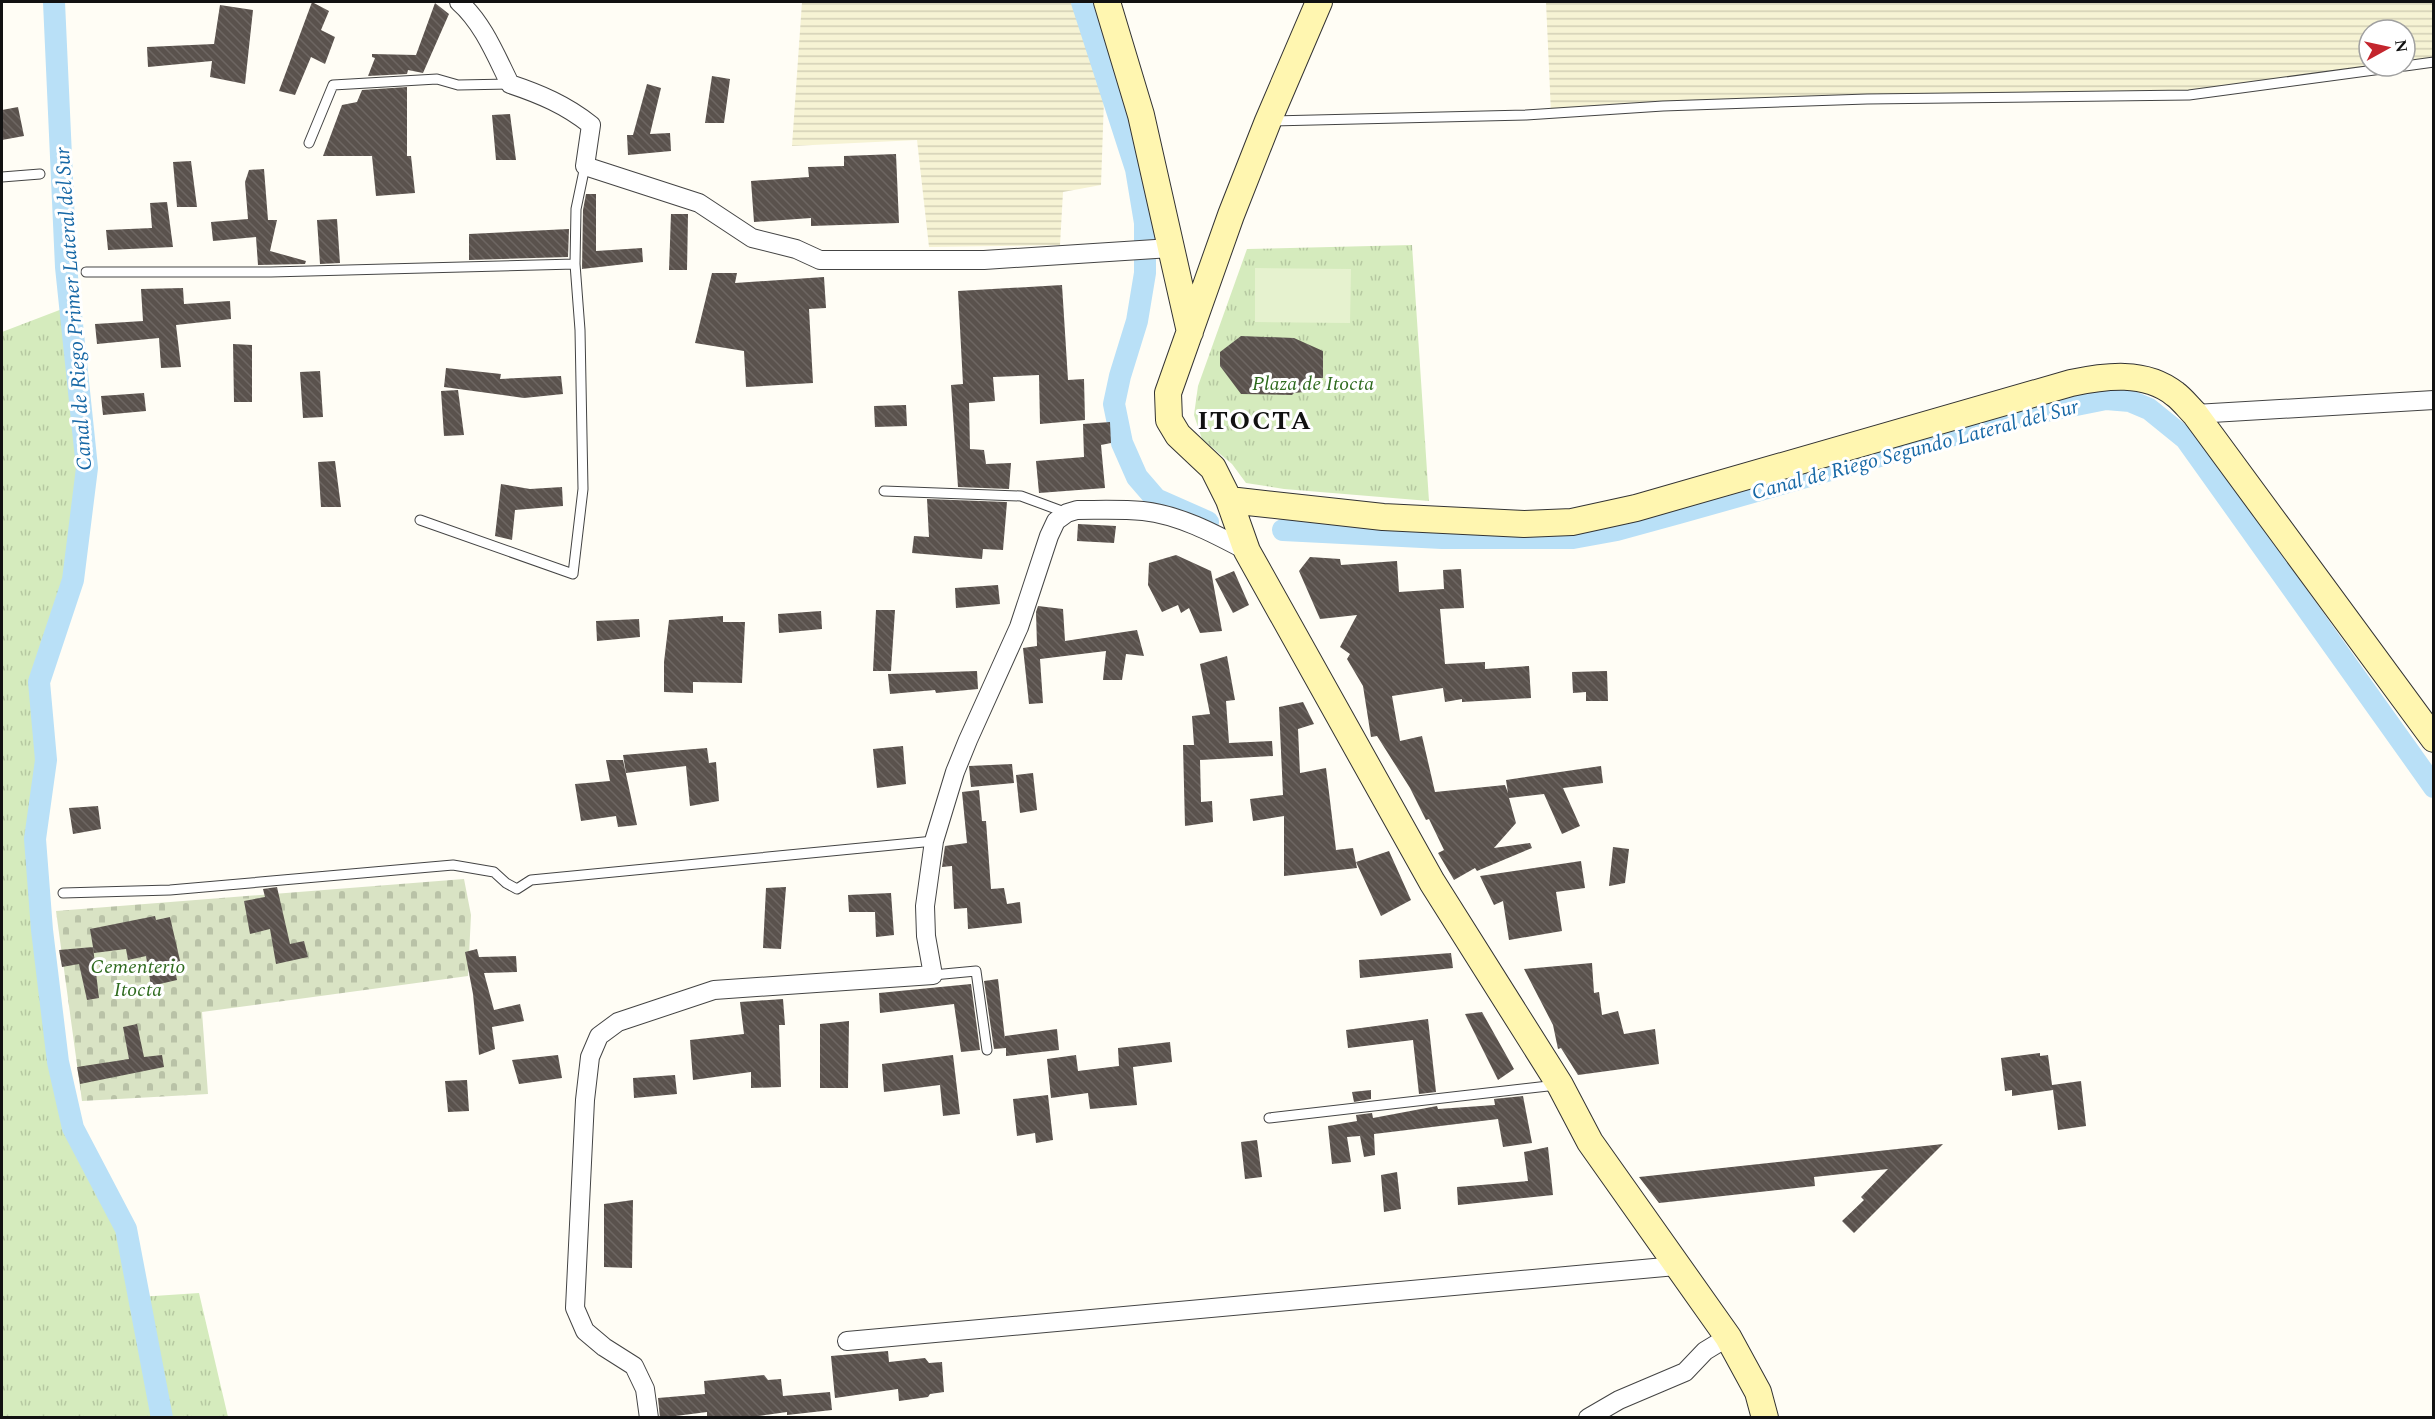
<svg xmlns="http://www.w3.org/2000/svg" width="2435" height="1419" viewBox="0 0 2435 1419" font-family="Spectral,serif">
	<style>
		.farmland { fill: url(#farmland-rules) }
		.grass { fill: url(#grass-tufts) }
		.cemetery { fill: url(#cemetery-stones) }
		.pitch { fill: #e6f2cf }
		.lines { fill: none; stroke-linecap: round; stroke-linejoin: round }
		.canal { stroke: #b9e0f7; stroke-width: 22 }
		.building { fill: url(#building-back-hatch) }
		.lane-casing { stroke: #444; stroke-width: 11 }
		.street-casing { stroke: #444; stroke-width: 20 }
		.secondary-casing { stroke: #333; stroke-width: 28 }
		.lane { stroke: #fff; stroke-width: 9 }
		.street { stroke: #fff; stroke-width: 18 }
		.secondary { stroke: #fff6b0; stroke-width: 26 }
		.labels { text-anchor: middle; stroke-width: 6; stroke-linejoin: round; paint-order: stroke }
		.park-label { font-size: 20px; font-style: italic; fill: #2f6b1f; stroke: #fff }
		.water-label { font-size: 21px; font-style: italic; fill: #1768a6; stroke: #fff }
		.district-label { font-size: 26px; font-weight: bold; letter-spacing: 1.5px; fill: #111; stroke: #fff }
	</style>
	<defs>
		<pattern id="farmland-rules" width="6" height="5" patternUnits="userSpaceOnUse" patternTransform="scale(1.5)"><rect width="6" height="5" fill="#f6f3d4"/><path d="M0 2.5h6" fill="none" stroke="#d2cfb5"/></pattern>
		<pattern id="grass-tufts" width="24" height="20" patternUnits="userSpaceOnUse" patternTransform="scale(1.5)"><rect width="24" height="20" fill="#d5ebbd"/><path d="M3 7l-1-3M5 7V3M7 7l1-3M15 17l-1-3M17 17v-4M19 17l1-3" fill="none" stroke="#b6c8a1"/></pattern>
		<pattern id="cemetery-stones" width="16" height="16" patternUnits="userSpaceOnUse" patternTransform="scale(1.5)"><rect width="16" height="16" fill="#d9e3c4"/><path d="M2 7V4a2 2 0 0 1 4 0v3zM10 15v-3a2 2 0 0 1 4 0v3z" fill="#b9c2a7"/></pattern>
		<pattern id="building-back-hatch" width="6" height="6" patternUnits="userSpaceOnUse" patternTransform="scale(1.5)"><rect width="6" height="6" fill="#5a524d"/><path d="M-1 5l2 2M0 0l6 6M5-1l2 2" fill="none" stroke="#6d6662"/></pattern>
	</defs>
	<rect width="100%" height="100%" fill="#fffdf5"/>
	<path class="farmland" d="M802,2H1074L1104,99L1101,185L1063,192L1060,245L929,247L917,140L792,146Z
		M1546,2H2433V62L2405,66V30H2369V66H2404L2189,95L1867,99L1551,113Z"/>
	<path class="grass" d="M1412,245L1429,501L1284,489L1246,483L1232,464L1202,439L1194,415L1198,386L1247,249Z
		M70,306L87,468L73,580L39,682L46,760L35,839L42,930L58,1062L73,1128L126,1229L139,1297L199,1293L228,1417H2V332Z"/>
	<path class="cemetery" d="M464,879L471,915L468,976L202,1012L208,1094L82,1101L56,911Z"/>
	<path class="pitch" d="M1255,268L1351,269L1350,323L1255,322Z"/>
	<g class="lines">
		<path class="canal" d="M54,2L66,267L87,468L73,580L39,682L46,760L35,839L42,930L58,1062L73,1128L126,1229L162,1418
			M1082,2L1136,169L1145,223V273L1137,321L1120,376L1114,404L1122,443L1137,477L1156,499L1208,522
			M1283,530L1442,538H1573L1617,530L1679,513L2021,416L2106,399L2130,401L2149,409L2186,439L2434,787"/>
	</g>
	<path class="building" d="M312,2L329,11L321,30L335,37L325,64L311,57L295,95L279,91Z
		M435,3L449,14L423,73L408,70L407,74L368,76L375,58L372,57V54L416,55Z
		M220,5L253,10L245,84L210,77L212,61L148,67L147,47L214,44Z
		M712,76L730,79L724,123H705Z
		M647,84L661,88L650,134L670,133L671,151L628,155L627,135H633Z
		M407,87V156H411L415,193L376,196L372,156H323L342,105L357,102L362,90Z
		M18,107L24,136L2,140V110Z
		M510,114L516,160H496L492,115Z
		M896,154L899,223L811,226V218L754,222L751,181L809,177L808,167L844,166V156Z
		M191,161L197,207H177L173,162Z
		M264,169L268,220H277L270,251L306,261L305,264L258,265L256,237L213,241L211,222L248,219L245,182L249,170Z
		M586,194H596V251L642,248L643,262L582,269L583,210Z
		M167,202L173,247L108,250L106,230L152,228L150,203Z
		M671,214H688L687,270H669Z
		M337,219L340,263L320,264L317,220Z
		M569,229L568,257L469,260V234Z
		M712,273H737L735,283L824,277L826,308L809,309L813,383L746,387L744,351L695,343Z
		M1062,285L1068,380L1084,379L1085,420L1040,424L1039,375L993,377L995,401L969,403L970,449L984,450L986,464L1011,463L1009,489L958,487L951,385L963,384L958,291Z
		M183,288L184,304L230,301L231,319L176,325L181,367L161,368L159,338L97,344L95,324L143,321L141,289Z
		M1241,336L1294,338L1323,351V378H1314V391L1294,393L1292,395L1241,394L1220,366V352Z
		M233,344L252,345V402H234Z
		M446,368L501,374L500,379L561,376L563,394L524,398L444,387Z
		M320,371L323,417L303,418L300,372Z
		M458,390L464,435L444,436L441,391Z
		M144,393L146,411L103,415L101,396Z
		M906,405L907,426L875,427L874,406Z
		M1110,422L1111,443L1101,445L1105,488L1039,493L1036,461L1084,457L1083,424Z
		M335,461L341,507H321L318,462Z
		M501,484L530,489L562,487L563,506L515,510L512,540L495,536Z
		M927,499L1007,502L1003,550L983,549L982,559L912,553L914,536L929,537Z
		M1078,524L1116,526L1114,543L1077,541Z
		M1176,555L1211,571L1222,631L1200,633L1189,608L1181,613L1178,605L1162,612L1148,585L1149,563Z
		M1310,557L1340,559L1341,565L1397,561L1399,592L1444,589L1443,570L1461,569L1464,608L1440,609L1445,664L1485,662V669L1529,666L1531,698L1462,702V699L1445,702L1443,688L1392,696L1400,741L1422,736L1435,792L1505,785L1508,793L1506,780L1601,766L1603,783L1563,788L1580,826L1562,834L1544,794L1509,798L1516,823L1494,848L1530,843L1532,848L1477,871L1475,868L1454,880L1438,853L1444,850L1429,819L1426,820L1410,788L1377,736L1371,737L1363,686L1347,659L1350,654L1340,647L1357,615L1320,619L1299,571Z
		M1234,571L1249,605L1233,613L1215,579Z
		M998,585L1000,604L956,608L955,588Z
		M1038,606L1063,609L1065,641L1137,630L1144,656L1126,654L1122,680H1103L1106,651L1040,659L1043,703L1029,704L1023,648L1037,646L1036,612Z
		M876,610H895L891,671H873Z
		M821,611L822,629L779,633L778,614Z
		M723,616V622H745L742,683L693,682V693L664,692V662L669,620Z
		M639,619L640,637L597,641L596,621Z
		M1227,656L1235,700L1226,701L1229,743L1272,741L1273,756L1200,760L1201,802L1212,801L1213,822L1185,826L1183,745H1194L1192,716L1210,714L1200,664Z
		M977,671L978,689L936,693L935,690L890,694L888,674Z
		M1607,671L1608,701H1586V692L1573,693L1572,672Z
		M1303,702L1314,724L1298,729L1300,773L1326,768L1336,850L1353,848L1357,868L1284,876V816L1253,821L1250,799L1283,795L1279,707Z
		M903,746L906,784L877,788L873,749Z
		M707,748L709,763L716,762L719,801L690,806L686,766L626,773L623,755Z
		M606,760H623L637,825L618,827L616,816L581,821L575,784L610,781Z
		M1012,764L1014,783L971,787L969,766Z
		M1033,773L1037,810L1020,813L1016,775Z
		M979,790L982,821H986L991,889L1004,888L1007,904L1020,902L1022,923L968,929L967,908L954,909L952,866L942,867L945,846L967,843L962,792Z
		M98,806L101,829L73,834L69,808Z
		M1613,847L1629,849L1625,883L1609,886Z
		M1389,851L1411,900L1381,916L1356,862Z
		M1581,861L1585,888L1556,892L1562,931L1509,940L1503,901L1494,905L1480,876Z
		M277,887L290,944L304,941L308,957L276,964L270,929L250,934L244,901L265,897L263,889Z
		M786,887L781,949L763,948L766,888Z
		M891,893L894,935L876,937L875,912H849L848,895Z
		M155,916L156,920L170,917L181,965L175,969L177,980L151,986L146,956L128,960L126,949L94,953L90,929Z
		M93,947L99,998L87,1000L79,964L62,967L59,950Z
		M477,949L479,957L516,956L517,972L484,973L494,1010L520,1004L524,1021L492,1027L495,1049L479,1055L473,994L465,952Z
		M1451,953L1453,968L1360,978L1359,960Z
		M1592,963L1594,993L1599,992L1602,1015L1618,1011L1624,1034L1655,1029L1659,1064L1578,1075L1561,1048L1558,1049L1553,1025L1524,969Z
		M998,979L1005,1039V1036L1057,1029L1059,1050L1006,1056V1048L994,1049L984,981Z
		M971,984L980,1050L961,1052L954,1004L880,1013L879,993Z
		M783,999L785,1025H779L781,1087L751,1088V1072L693,1080L690,1040L744,1034L740,1002Z
		M1482,1012L1514,1069L1498,1080L1465,1014Z
		M1428,1019L1436,1092L1419,1094L1413,1040L1348,1048L1346,1030Z
		M849,1021L848,1088H820V1024Z
		M137,1024L144,1057L162,1055L164,1067L80,1084L77,1067L129,1059L123,1027Z
		M1170,1042L1172,1062L1133,1067L1137,1105L1090,1109L1088,1093L1051,1098L1047,1059L1076,1055L1078,1071L1119,1066L1118,1048Z
		M2040,1053V1056L2048,1055L2052,1085L2081,1081L2086,1126L2058,1130L2053,1090L2012,1096V1090L2005,1091L2001,1058Z
		M558,1055L562,1078L519,1084L512,1060Z
		M953,1055L960,1114L943,1116L940,1085L884,1092L882,1064Z
		M675,1075L677,1094L634,1098L633,1078Z
		M467,1080L469,1111L448,1112L445,1081Z
		M1371,1090V1099L1354,1102L1352,1092Z
		M1048,1095L1053,1140L1036,1143L1035,1133L1017,1136L1013,1099Z
		M1523,1096L1532,1143L1503,1147L1498,1119L1374,1134L1375,1155L1364,1157L1360,1136L1347,1137L1351,1162L1332,1164L1328,1126L1357,1121L1356,1115L1372,1113L1373,1118L1437,1106L1438,1109L1495,1105L1494,1099Z
		M1257,1140L1262,1177L1245,1179L1241,1142Z
		M1943,1144L1854,1233L1842,1221L1864,1200L1861,1197L1888,1169L1814,1177L1815,1186L1659,1203L1639,1177Z
		M1548,1147L1553,1195L1458,1205L1457,1187L1528,1181L1524,1152Z
		M1397,1172L1401,1209L1384,1212L1381,1175Z
		M633,1200L632,1268L604,1267V1204Z
		M888,1351L889,1362L925,1358L929,1363L942,1362L944,1392L930,1394L928,1397L899,1401L898,1389L835,1398L831,1356Z
		M764,1375L768,1380L781,1379L783,1396L830,1392L832,1410L787,1415V1412L743,1418H707V1412L660,1418L658,1398L705,1394L704,1381Z"/>
	<g class="lines">
		<g class="lane-casing">
			<path id="lane" d="M2405,66L2434,62
				M1272,121L1526,115L1663,106L1867,99L2189,95L2404,66
				M309,143L333,85L437,79L458,85L510,84
				M2,177L40,174
				M86,272H271L575,264
				M884,491L1021,496L1067,513
				M420,520L573,574L583,489L580,330L575,264L576,209L585,166
				M63,893L170,890L453,865L494,872L506,883L517,889L531,880L934,841
				M933,975L976,971L987,1050
				M1269,1118L1557,1085"/>
		</g>
		<g class="street-casing">
			<path id="street" d="M459,2C483,23 496,56 510,84C540,94 566,105 591,125L585,166L699,203L752,238L796,249L820,260H984L1171,248
				M2195,414L2434,400
				M847,1341L1676,1266
				M649,1418L645,1389L634,1366L604,1347L585,1331L575,1308L585,1100L590,1057L599,1036L618,1022L714,990L933,975L926,936L925,906L934,841L955,772L968,740L1019,627L1049,536L1056,521L1067,513L1077,510C1099,510 1121,509 1143,511C1180,515 1215,534 1247,551
				M1588,1418L1619,1400L1685,1372L1705,1351L1728,1337"/>
		</g>
		<g class="secondary-casing">
			<path id="secondary" d="M1107,2L1141,115L1190,332
				M1319,2L1268,121L1231,215L1168,393L1169,420L1178,435L1213,468L1229,500L1247,551L1432,882L1560,1085L1590,1142L1728,1337L1758,1392L1765,1418
				M1229,500L1383,517L1524,524L1572,522L1636,508L2071,383C2105,376 2145,370 2175,394C2182,399 2188,407 2195,414L2434,739"/>
		</g>
		<use href="#lane" class="lane"/>
		<use href="#street" class="street"/>
		<use href="#secondary" class="secondary"/>
	</g>
	<g class="labels">
		<g class="park-label">
			<text x="1313" y="390">Plaza de Itocta</text>
			<text x="138" y="973">Cementerio<tspan x="138" dy="23">Itocta</tspan></text>
		</g>
		<g class="water-label">
			<text transform="translate(73 309) rotate(-94)" y="7">Canal de Riego Primer Lateral del Sur</text>
			<text transform="translate(1915 449) rotate(-15)" y="7">Canal de Riego Segundo Lateral del Sur</text>
		</g>
		<g class="district-label">
			<text x="1255" y="429">ITOCTA</text>
		</g>
	</g>
	<rect width="2435" height="1419" fill="none" stroke="#111111" stroke-width="6"/>
	<g transform="translate(2387 48) rotate(82)"><circle r="28" fill="#ffffff" stroke="#a0a0a0" stroke-width="1.5"/>
	<path d="M0-4.5L10 22L0 15L-10 22Z" fill="#c4262e"/>
	<text y="-9" font-size="16" font-weight="bold" text-anchor="middle" fill="#111111">N</text>
	</g>
</svg>
